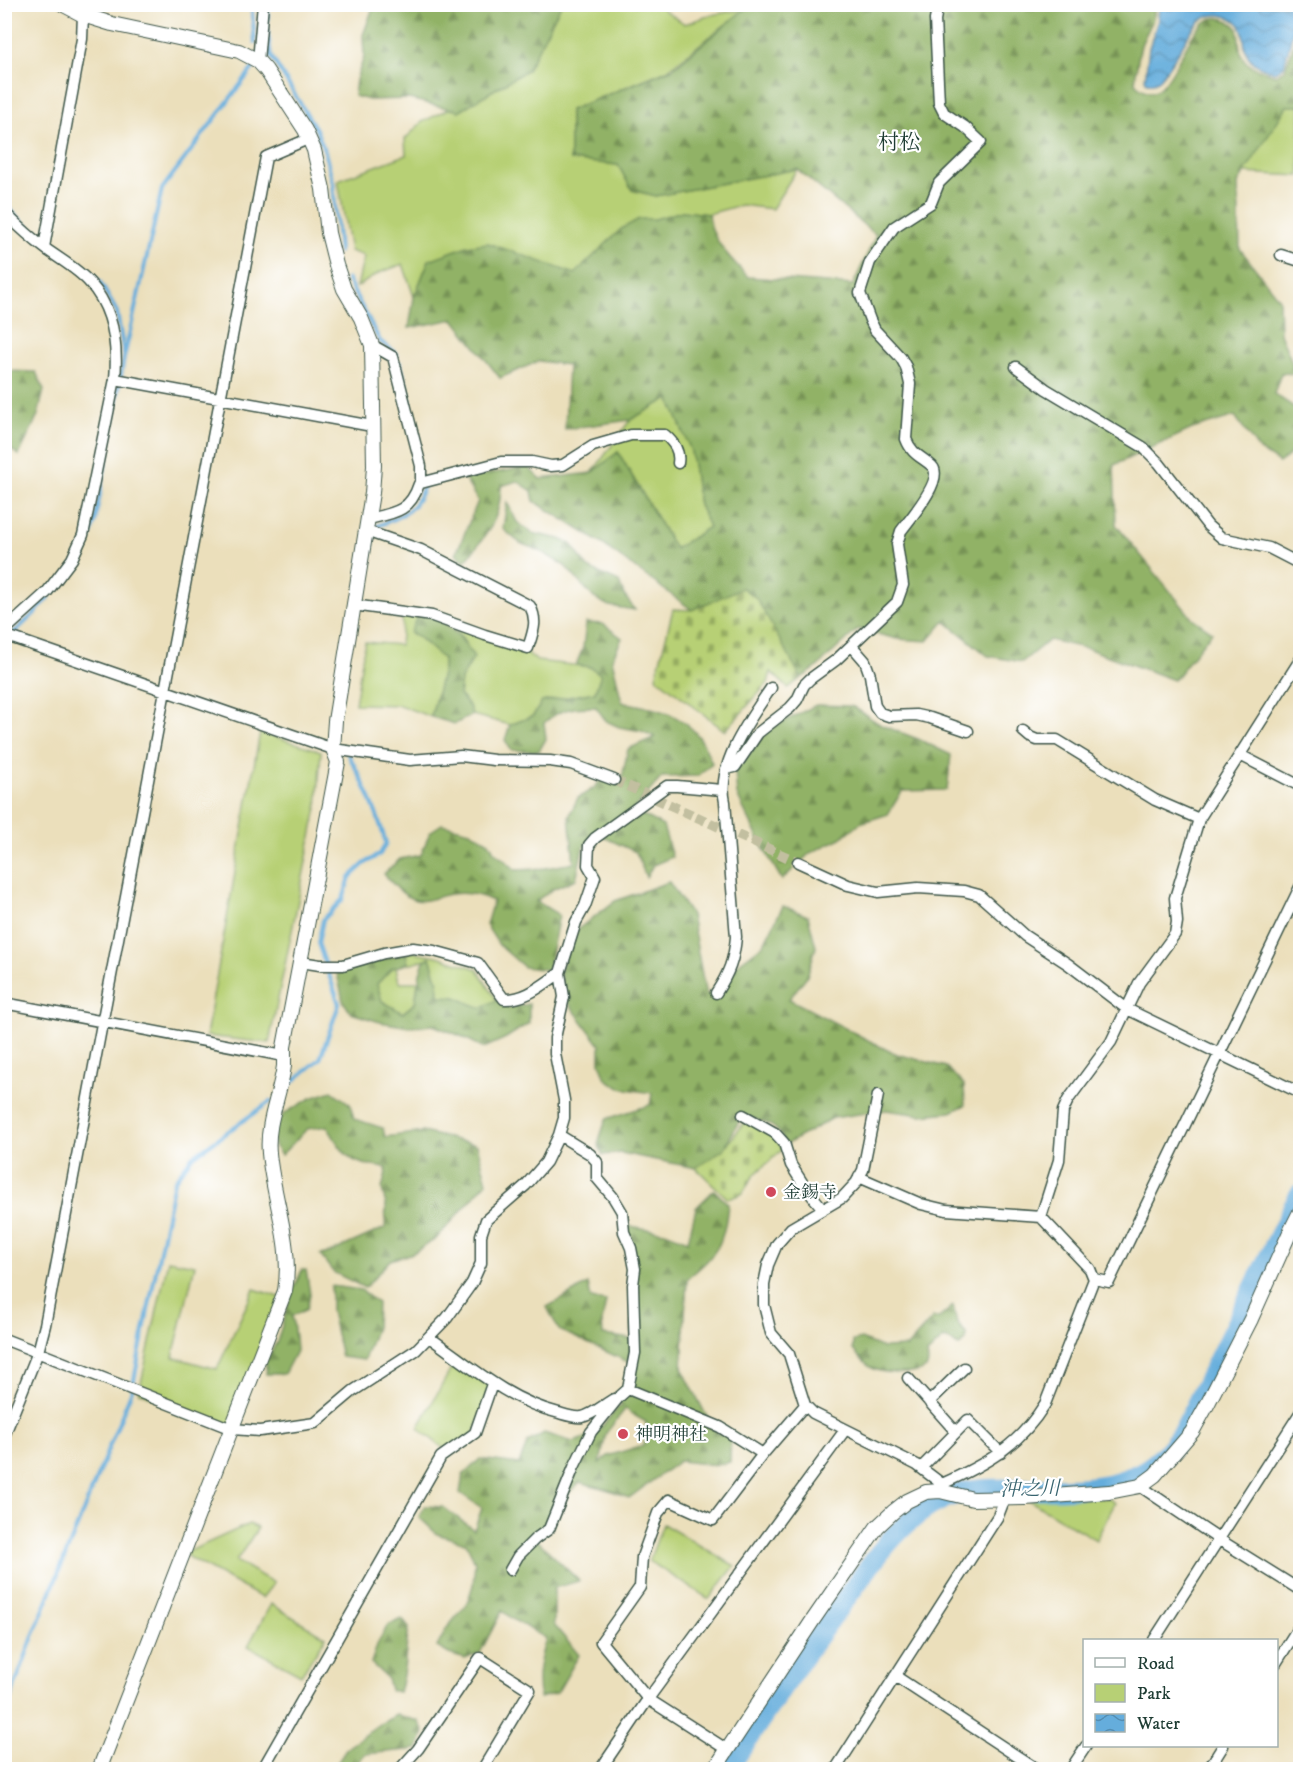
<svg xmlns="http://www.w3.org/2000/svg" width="1305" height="1774" viewBox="0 0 1305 1774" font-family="'IM FELL DW Pica','Noto Serif JP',serif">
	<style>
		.green { fill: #b7d075; stroke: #6b8654; stroke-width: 1.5 }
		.forest { fill: url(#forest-firs); stroke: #58784d; stroke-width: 1.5; fill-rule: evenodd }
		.cemetery { fill: url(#cemetery-stones); stroke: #6b8654; stroke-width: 1.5 }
		.water { fill: url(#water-waves); stroke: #427588; stroke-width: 1.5 }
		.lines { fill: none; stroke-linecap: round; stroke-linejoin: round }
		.stream { stroke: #65addc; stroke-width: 4 }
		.river { stroke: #65addc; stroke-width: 21 }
		.street-tunnel { stroke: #c2bfa0; stroke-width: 10; stroke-dasharray: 10 5; stroke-linecap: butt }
		.street-casing { stroke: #3e5548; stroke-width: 13 }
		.secondary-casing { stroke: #3e5548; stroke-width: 16 }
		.street { stroke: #fff; stroke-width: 10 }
		.secondary { stroke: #fff; stroke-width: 14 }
		.poi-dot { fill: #d1495b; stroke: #fff; stroke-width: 2 }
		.labels { text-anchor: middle; stroke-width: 4.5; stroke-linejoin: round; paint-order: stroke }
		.poi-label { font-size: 18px; fill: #1f3d34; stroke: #fff; text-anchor: start }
		.water-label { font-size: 20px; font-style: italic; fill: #38646f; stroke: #fff }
		.quarter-label { font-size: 21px; fill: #1f3d34; stroke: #fff }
	</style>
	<defs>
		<pattern id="forest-firs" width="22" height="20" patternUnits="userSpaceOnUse" patternTransform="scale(1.5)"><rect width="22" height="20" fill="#91b266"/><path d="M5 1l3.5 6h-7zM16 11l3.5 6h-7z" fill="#769255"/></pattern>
		<pattern id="cemetery-stones" width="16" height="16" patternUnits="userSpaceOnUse" patternTransform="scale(1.5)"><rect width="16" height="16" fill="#b7d075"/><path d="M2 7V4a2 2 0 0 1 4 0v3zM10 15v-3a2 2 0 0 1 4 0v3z" fill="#94aa61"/></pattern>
		<pattern id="water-waves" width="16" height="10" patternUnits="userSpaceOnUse" patternTransform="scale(1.5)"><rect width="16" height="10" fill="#65addc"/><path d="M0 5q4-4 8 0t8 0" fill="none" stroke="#538eb3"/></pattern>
	</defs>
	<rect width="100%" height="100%" fill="#fff"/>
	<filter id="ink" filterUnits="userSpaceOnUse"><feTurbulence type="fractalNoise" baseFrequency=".0167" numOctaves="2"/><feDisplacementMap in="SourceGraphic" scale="12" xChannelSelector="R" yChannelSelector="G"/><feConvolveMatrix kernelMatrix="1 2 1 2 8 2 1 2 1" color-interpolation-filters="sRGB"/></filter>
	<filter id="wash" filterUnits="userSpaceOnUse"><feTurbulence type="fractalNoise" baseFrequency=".008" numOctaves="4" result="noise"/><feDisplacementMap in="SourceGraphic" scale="24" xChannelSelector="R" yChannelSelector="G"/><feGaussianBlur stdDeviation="1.35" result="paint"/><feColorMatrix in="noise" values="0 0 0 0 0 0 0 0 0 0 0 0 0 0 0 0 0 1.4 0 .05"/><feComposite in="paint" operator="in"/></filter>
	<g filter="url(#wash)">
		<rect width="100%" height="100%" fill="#ebdfbb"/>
		<path class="green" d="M559,4L661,5L664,10L685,24L711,15L745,9L667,70L570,110V160L618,165L632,190L656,196L797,169L772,209L741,205L708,214L682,211L575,281L429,260L414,297L403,264L379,273L357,287L364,256L350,251L338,180L406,155L405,139L422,122L527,70Z
			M1287,105L1300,106V176L1244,173Z
			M669,398L691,451L699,505L710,527L675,549L618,452L592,473L630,420Z
			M403,612L418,614L411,633L417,636L443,659V670L431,717L399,705L355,704L365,642L400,645Z
			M452,623L518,645L537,661L590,667L601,674L595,692L542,702L533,716L510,725L472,715L469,706L459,695L461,679L474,657Z
			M260,732L321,751L317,808L269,1043L206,1036Z
			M414,952L437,956L477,969L497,1000L480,1009L456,997L439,996L438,982L430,958L408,964L406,953Z
			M396,967L399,982H418L415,1003L402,1013L381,1001L377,984L392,968Z
			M168,1260L195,1265L173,1357L217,1369L254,1289L283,1298L232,1429L139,1392Z
			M457,1358L492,1384L475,1433L448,1452L418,1428Z
			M1025,1498H1108L1115,1503L1096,1540Z
			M249,1524L258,1528L236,1561L274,1583L262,1598L183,1554Z
			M663,1524L735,1566L709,1599L649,1561Z
			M271,1604L326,1637L301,1675L248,1646Z"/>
		<path class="forest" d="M766,4L1154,5C1157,19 1146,31 1141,45C1138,58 1136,70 1135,83C1172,122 1182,15 1218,18C1227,19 1232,22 1238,29C1240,63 1243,65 1276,75L1285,69L1300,27V106H1287L1238,183L1240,249L1279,299L1280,333L1297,374L1281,373L1274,394L1300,411C1300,441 1305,445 1279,463L1259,450L1235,416L1192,429L1114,465L1116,525L1192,618L1212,632L1174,680L1089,649L1049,640L1022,662L988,656L945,621L928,641L897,639L858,629L815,669L801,678L756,598L743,588L692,610L601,543L534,501L532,491L517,481L501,486C501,520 485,537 465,561L456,554L478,501L464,478L528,467L540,479L592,473L618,452L675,549L709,527L699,505L691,451L669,398L630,420L565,429L568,365L539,361L500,378L454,319L409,328L414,297L429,260L467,246L488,243L575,274L621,229L639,219H655L682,211L708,214C711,240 730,258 748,277L853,285L876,235L797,169L656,196L632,190L618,165L570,160V110L673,68L745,9Z
			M374,5V4L561,5L527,70L459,111L409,99L369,100L354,96L356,80L364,57L363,35Z
			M5,371L36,372L44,390L38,415L19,455L5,445Z
			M507,502L517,522L532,533L560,539L571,544L588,568L619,582L624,595L635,610L609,606L594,598L565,566L540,551L520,543L503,529Z
			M418,614L441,619L459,636L474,657L461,679L459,695L469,706L472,715L455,724L431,717L443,670V659L417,636L410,633Z
			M586,623L603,624L622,638L612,659L622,702C651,708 680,711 699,737C705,745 708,755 712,763L698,776L662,777L633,810L663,826L672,857L653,865L646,877L636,852L595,833L583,848L576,879L555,888L536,901L559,915L548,970L524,967L499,945L486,925L493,901C479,894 466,892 451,894C439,895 425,904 413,899C402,895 392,883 384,874L400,859L421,855L430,832L442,824L470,831L489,842L494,851L516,870L540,869L574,863L569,816L578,798L594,788L604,776L622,778L628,749L655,737L642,731L619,727L606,721L596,707C574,707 561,708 544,723L546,739L539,751L511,750L505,740L510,725L533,716L542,702L595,692L601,674L590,667L576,665L583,648Z
			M816,705L852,706L881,725L918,739L951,755L947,790L902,791L888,814L860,823L841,838L810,853L782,880L762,846L737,795L735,771L769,729Z
			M669,882L691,915L706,996L739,963L764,944L783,906L808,916L816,947L807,976L789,999L893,1053L946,1067L964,1085L965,1105L951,1112L921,1115L886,1110L833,1118L785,1145C779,1123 763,1122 743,1116L740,1119L724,1149L696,1168L621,1153L603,1155L598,1144L606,1119L650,1105L652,1093L620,1088L606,1079L600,1062V1045L564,997L560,973L573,933L615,901Z
			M406,953L408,964L392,968L377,984L382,1001L403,1013L415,1003L420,973L424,961L430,957L438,982L439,996L456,997L480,1008L497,1000L509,1008L529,1004V1023L506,1038L484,1048L461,1036L433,1025L409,1027L380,1022L351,1013L343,1001L337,973Z
			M332,1091L350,1104L354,1119L383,1128L385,1137L423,1132L477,1145L487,1182L436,1239L413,1253L390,1260L365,1288L333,1272L320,1255L329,1253L385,1228L386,1205L382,1189L387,1168C349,1164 346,1158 327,1126L307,1129L281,1155L275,1147L270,1130L285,1113L311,1098Z
			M714,1190L728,1204C724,1245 718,1253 687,1279L682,1368L706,1415L718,1433L731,1431L730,1462L717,1465L679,1461L629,1498L612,1491L580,1482L561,1500L550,1527L536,1539L579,1581L554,1588V1625L579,1655L557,1693L540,1698C535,1677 540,1659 546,1638L514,1620L502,1611L480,1653L465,1659L449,1654L437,1647L447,1628L467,1604L473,1585L475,1562L466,1543L437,1534L419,1517L425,1506L443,1507L474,1530L482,1508L460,1493L463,1475L480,1459L519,1464L528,1442L544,1433L573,1442L594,1435L619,1407L623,1406L616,1398L629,1380L635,1285L623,1225L665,1232L688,1241L696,1208ZM626,1408L630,1413L646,1422L644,1445L608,1456L600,1463L606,1433Z
			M302,1270H306L310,1294L307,1309L292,1316L295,1337L296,1351L284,1374H266V1360L277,1342L292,1292Z
			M588,1284L591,1299L606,1301L602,1322L603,1335L631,1339L628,1362L559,1330L547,1307Z
			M331,1286L361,1290L377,1303L376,1327L364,1360L341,1357L331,1311Z
			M953,1306L957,1323L967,1335L966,1341L959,1346L944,1338L927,1354C928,1359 929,1365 926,1368C916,1377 880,1373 870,1367C864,1363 858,1355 853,1350V1341L861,1339L883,1348L907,1347L933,1318H939Z
			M402,1619L409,1628C405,1649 406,1671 399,1692L390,1690L387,1678L371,1663L378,1642L388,1625Z
			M396,1715L418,1721L424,1732L418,1749L365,1754L352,1769L323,1770L336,1765L347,1748L375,1727Z"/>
		<path class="cemetery" d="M742,588L756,598L801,678L788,688L771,672L768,683L725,731L656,677L673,609L692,610Z
			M746,1120L775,1133L782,1150L754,1175L742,1194L728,1199L696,1168L724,1149Z"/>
		<path class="water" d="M1159,5H1300V23L1293,31L1284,66L1275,72C1262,69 1248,63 1245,48C1244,42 1244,35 1242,30C1240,22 1232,18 1225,16C1200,10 1191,31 1181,48C1174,59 1167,69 1160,79C1156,83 1153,84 1147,83L1145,79L1149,48L1158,20Z"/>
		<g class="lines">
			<path class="stream" d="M251,4L255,42
				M268,4L267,29L271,56L316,129L325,152L333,183L339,252
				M4,202L6,206L32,231L69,255L100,282L117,312L124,354
				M347,279L380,341L396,353L397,356
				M400,363L410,403
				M56,589C76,565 86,553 95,522L124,358L162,189L256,64
				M361,603L375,527C403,515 415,513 425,483
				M4,642L36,612L49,597
				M283,1090L320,1059L339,1004L318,943L323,920L343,899L350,877L364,864L380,854L386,843C377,811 364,782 348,754
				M4,1715L35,1631L132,1390L174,1181L192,1157L271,1101"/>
			<path class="river" d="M727,1770C766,1711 804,1653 846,1598C873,1561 900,1519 943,1499C963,1490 984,1489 1006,1489C1057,1488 1121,1496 1161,1458C1170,1450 1177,1440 1184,1430L1300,1194"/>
		</g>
	</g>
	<g filter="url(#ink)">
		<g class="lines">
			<path class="street-tunnel" d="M614,780L798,862"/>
			<g class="street-casing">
				<path id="street" d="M258,61L263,4
					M4,212C17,225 31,238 46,249C61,260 78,269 90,283C114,310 118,345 115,379L83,535L72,559L47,592L4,631
					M44,247L82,39L83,15
					M1281,255L1300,261
					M1016,367L1046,389L1143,447L1159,463L1208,526L1222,538L1269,548L1300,564
					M115,379L372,426
					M421,483L501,462H532L551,466L563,465L593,446L631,435H665C674,443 680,451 678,463
					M368,519C394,513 410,512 419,484L421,483V466L393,357L372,345
					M353,605L432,616L485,635L528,648C533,632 538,621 530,606L421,550L366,531
					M4,635L333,749L410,760L461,756L494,760L550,761L571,764L614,780
					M852,646L865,661L870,675L875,706L880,713L889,716L916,715L930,718L968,731
					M1023,731L1030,737L1037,740H1057L1155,800L1199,819
					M1240,755L1300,786
					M726,769L735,767L758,733L790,708L797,700L804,685L810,679L836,660L897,602L903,585L897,544L901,531C909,520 945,479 932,466C921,456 912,455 906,439L910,384L906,367L901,358L875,330L870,320L860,293L870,262L894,227L931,203L939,183L981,142L965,127L944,113L939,103L935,20L938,4
					M798,862L848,885L878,892L918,888L964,891L979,895L1025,936L1068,964L1127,1009L1300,1093
					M301,962L320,965H343L384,953L413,948L434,951L478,963L504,999C526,1000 542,985 560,973
					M716,993C729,973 734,960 736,937L725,802C716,764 750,719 771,688
					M4,1003L284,1056
					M878,1095L863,1170L856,1183L842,1198L791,1228L777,1244L768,1265L764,1284V1305L771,1333L789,1354L805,1405L813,1413L917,1465L942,1484
					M743,1115L775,1133L784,1143L791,1165L805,1187L823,1209
					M859,1177L921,1204L946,1210L1041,1217
					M1094,1279L1109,1282L1300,887
					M429,1337C470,1366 509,1401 559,1413C566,1415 575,1418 582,1417C594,1414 603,1405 614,1399
					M4,1339L232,1429L260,1431L315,1423L353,1391L416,1350L447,1318L472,1283L481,1263V1235L486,1220L526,1185L546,1162L559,1135L564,1118V1100L555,1054V1038L564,997L560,973L576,922L585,906L595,877L588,865L589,845L595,838L667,786H677L722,790
					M908,1378L956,1432
					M628,1389L720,1427L763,1454
					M929,1402L964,1368
					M4,1436L38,1352L45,1325L266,157L308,139
					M921,1468L968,1420L1001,1453
					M1140,1486L1220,1540L1300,1590
					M940,1491L942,1484C986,1464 1019,1446 1045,1404L1094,1279L1090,1269L1041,1217L1059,1160L1063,1111L1068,1100L1111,1042L1139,983L1175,934L1177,922L1175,898L1199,819L1300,660
					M510,1570L518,1556L535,1539L549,1529L574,1467L591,1432L619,1397L628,1389L635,1353L633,1285L635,1269L631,1248L624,1232L622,1212L613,1197L597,1178V1162L590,1154L559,1135
					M1154,1640L1300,1413
					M1276,1663L1300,1625
					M895,1676L1038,1770
					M726,1749L648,1699L601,1642L640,1587L642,1557L658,1513L669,1500L713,1520L763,1454L805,1405
					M262,1770L441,1457L475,1433L492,1384
					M399,1770L418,1749L480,1658L530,1690L482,1770
					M600,1770L648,1699L845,1430
					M835,1770L998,1516L1005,1498
					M1070,1770L1086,1746
					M1208,1770L1223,1746"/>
			</g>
			<g class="secondary-casing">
				<path id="secondary" d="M62,4L83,15L112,24L239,51L258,61L266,70L305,130L314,150L323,189L328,233L336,265L344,289L361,318L372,345L374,466L372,493L335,721L333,749L338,762L284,1047C284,1053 284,1060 284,1066C280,1095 266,1123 269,1153C273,1199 293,1245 285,1291L99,1770
					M714,1770L813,1620L877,1527L893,1512L907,1501L926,1492L940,1491L973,1499L1025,1498L1109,1492L1140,1486L1155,1475L1192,1432L1207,1405L1251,1319L1290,1232L1300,1212"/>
			</g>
			<use href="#street" class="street"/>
			<use href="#secondary" class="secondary"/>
		</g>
	</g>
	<g class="poi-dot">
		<circle cx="771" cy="1192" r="6"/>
		<circle cx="623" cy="1434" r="6"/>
	</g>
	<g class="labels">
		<g class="poi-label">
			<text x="783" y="1198">金錫寺</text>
			<text x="635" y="1440">神明神社</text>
		</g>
		<g class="water-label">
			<text transform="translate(1030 1488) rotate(-1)" y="7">沖之川</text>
		</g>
		<g class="quarter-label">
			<text x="899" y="149">村松</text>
		</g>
	</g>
	<rect width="1305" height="1774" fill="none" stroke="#fff" stroke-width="24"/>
	<rect x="1083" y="1639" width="195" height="108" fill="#ffffff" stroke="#a5b1ae" stroke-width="1.5"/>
	<rect x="1095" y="1658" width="30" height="9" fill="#ffffff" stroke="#a5b1ae" stroke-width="1.5"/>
	<text x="1137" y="1669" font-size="18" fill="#1f3d34">Road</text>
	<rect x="1095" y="1684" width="30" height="18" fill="#b7d075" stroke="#a5b1ae" stroke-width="1.5"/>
	<text x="1137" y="1699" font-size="18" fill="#1f3d34">Park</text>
	<rect x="1095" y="1714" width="30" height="18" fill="url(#water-waves)" stroke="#a5b1ae" stroke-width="1.5"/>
	<text x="1137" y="1729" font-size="18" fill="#1f3d34">Water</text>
</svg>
